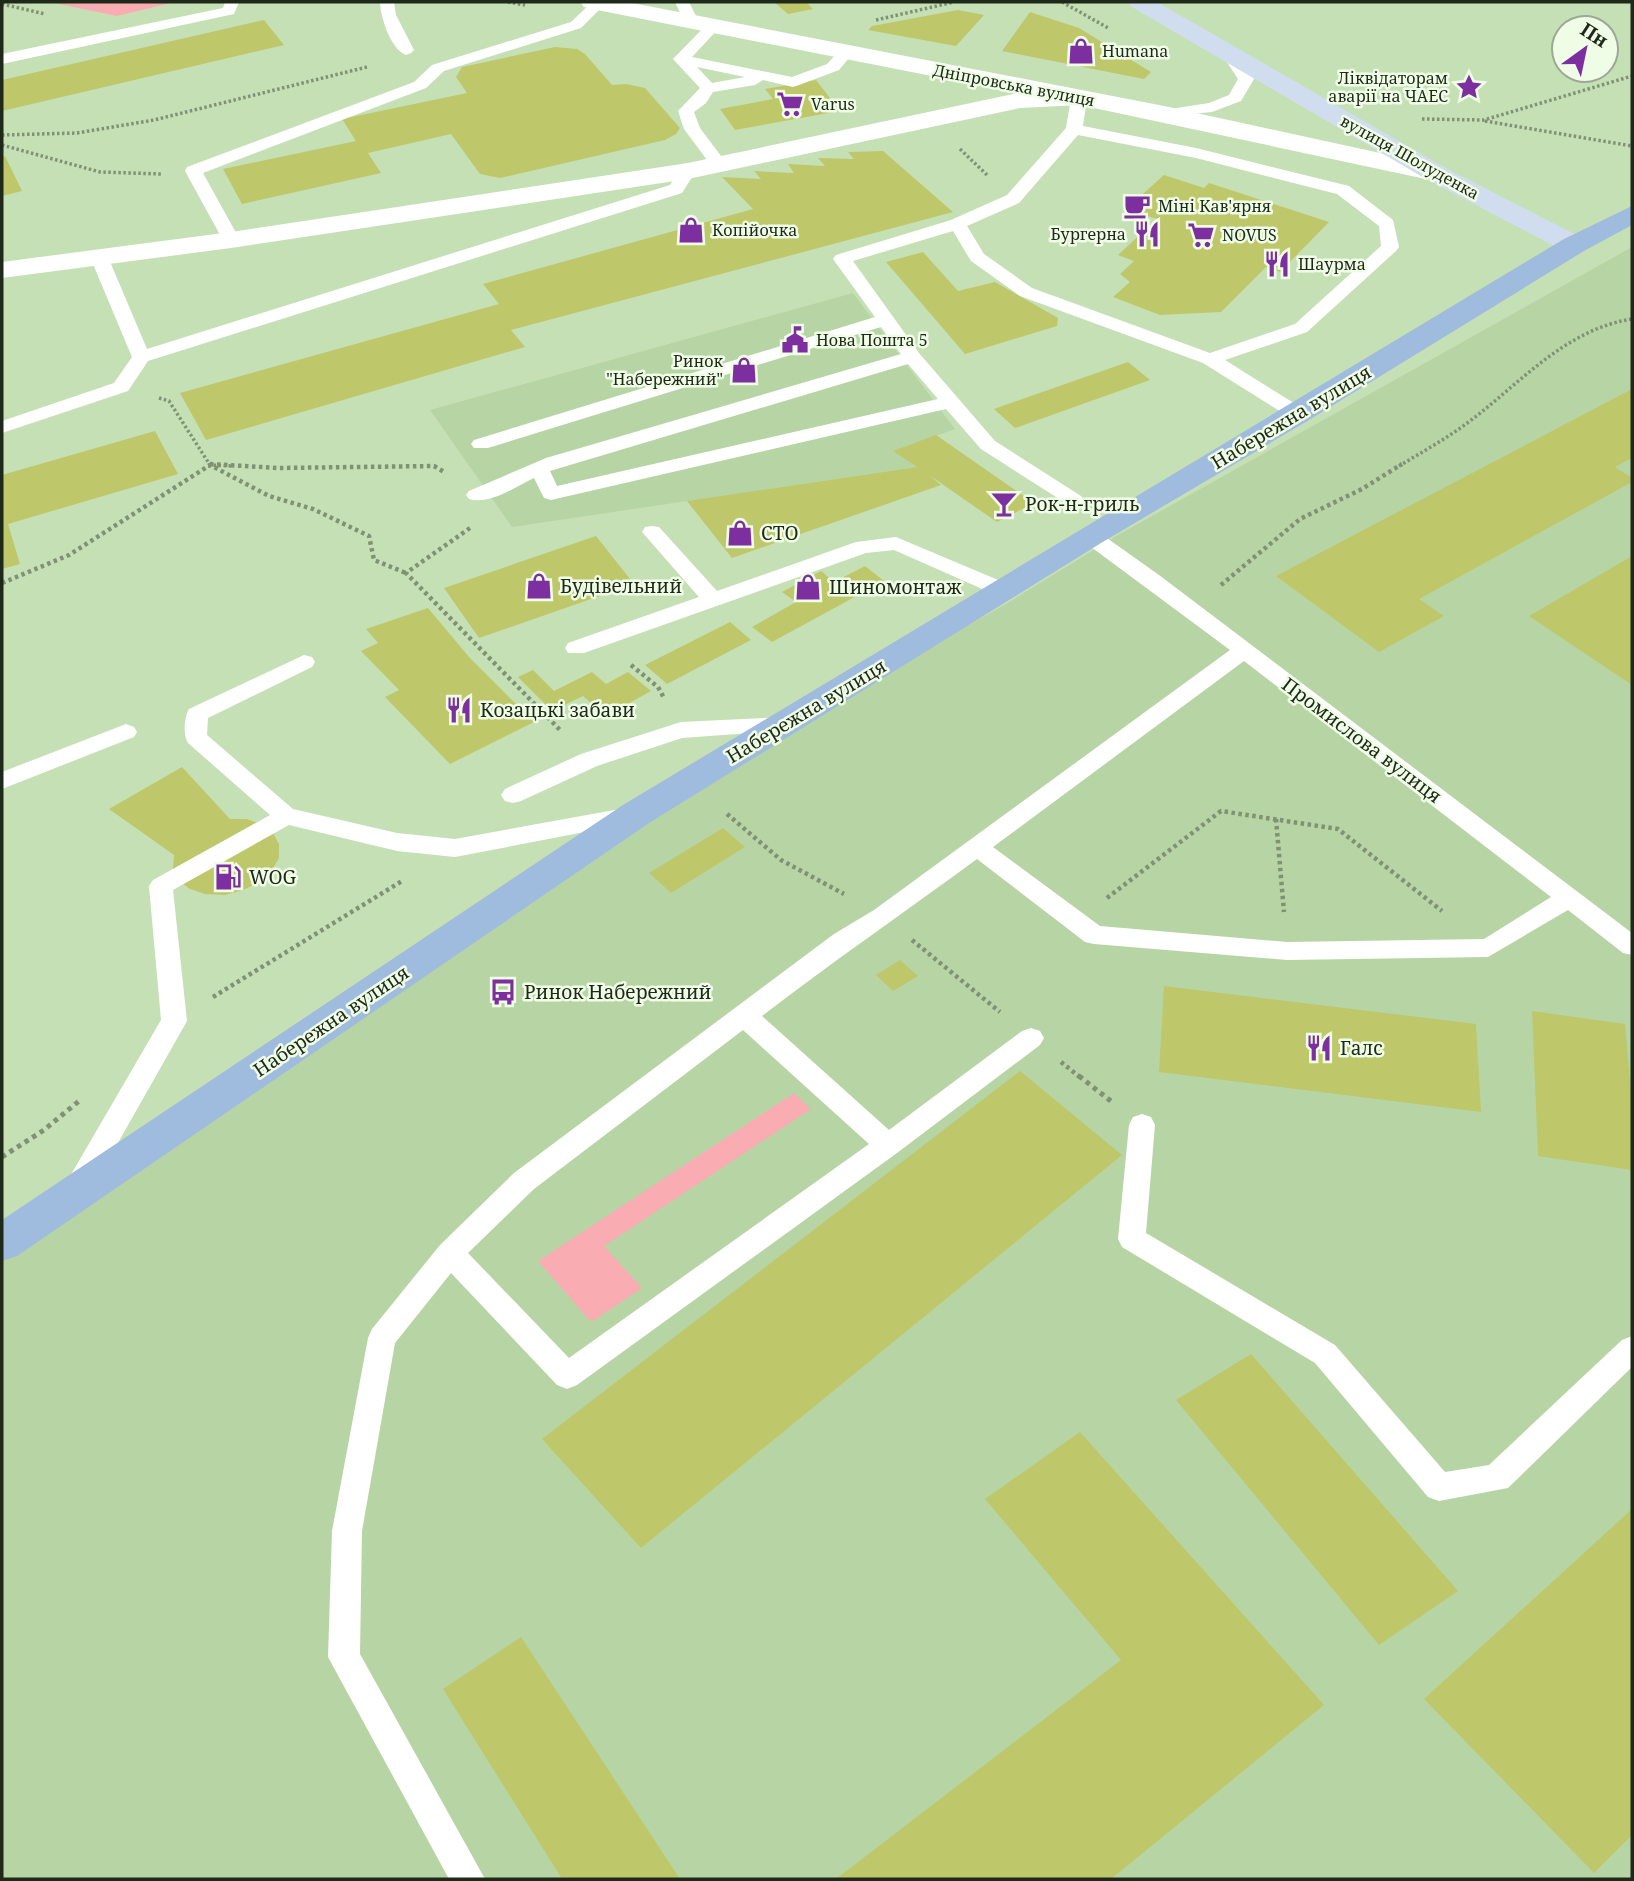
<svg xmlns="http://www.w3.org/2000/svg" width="1634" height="1881" viewBox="0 0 1634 1881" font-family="'Noto Serif',serif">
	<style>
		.built { fill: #b7d5a4 }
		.green { fill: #f9adb3 }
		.building { fill: #bec76a }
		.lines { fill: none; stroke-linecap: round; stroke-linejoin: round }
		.path-far2 { stroke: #7f9273; stroke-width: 3.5; stroke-dasharray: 2.5 2.5; stroke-linecap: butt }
		.path-far1 { stroke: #7f9273; stroke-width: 4.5; stroke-dasharray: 3.5 3.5; stroke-linecap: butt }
		.path { stroke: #7f9273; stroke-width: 5; stroke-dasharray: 4.5 4.5; stroke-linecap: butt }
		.lane { fill: #fff; fill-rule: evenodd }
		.street { fill: #fff; fill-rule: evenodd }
		.secondary { fill: #cfddee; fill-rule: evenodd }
		.primary { fill: #9fbbdd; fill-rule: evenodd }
		.labels { text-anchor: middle; stroke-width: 5; stroke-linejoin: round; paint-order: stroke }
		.far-poi-label { font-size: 16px; fill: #1f2919; stroke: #effde7; text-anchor: start }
		.far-street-label { font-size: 16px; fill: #1f2919; stroke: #effde7 }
		.street-label { font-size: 19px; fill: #1f2919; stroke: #effde7 }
		.poi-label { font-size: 19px; fill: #1f2919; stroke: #effde7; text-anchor: start }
	</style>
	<rect width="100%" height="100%" fill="#c6e0b6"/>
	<path class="built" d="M1632,247V1879H2V1242L724,762L1006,604L1118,535Z
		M853,293L955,429L894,451L917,467L512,527L430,410Z"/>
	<path class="green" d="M49,2H175L117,16Z
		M794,1093L811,1109L604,1246L642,1288L591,1322L538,1261Z"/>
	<path class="building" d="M774,2H806L813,9L788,14Z
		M958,10L984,15L956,46L868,30L872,26Z
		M1030,12L1079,28L1151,72L1144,79L1002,51Z
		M264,20L284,45L2,111V80Z
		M555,47L577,49L585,54L612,85L626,84L645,88L680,128L676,134L665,140L500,178L480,174L451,134L368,153L381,173L242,204L223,169L356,141L342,119L467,93L456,77L462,67Z
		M816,80L840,111L735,130L720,109L773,99L765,89Z
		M883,151L953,212L511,330L525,347L206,440L180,393L499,304L483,284L753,209L722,177L761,179L754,171L794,173L788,164L825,166L818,158L854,159L848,152Z
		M5,156L22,191L2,196V157Z
		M1164,175L1204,188L1209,183L1329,222L1280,272L1266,267L1221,312L1160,315L1113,297L1130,282L1120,274L1134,261L1118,255L1157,219L1126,209Z
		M923,252L958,291L995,282L1058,318L1057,326L965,354L886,262Z
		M1128,362L1150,380L1015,428L994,409Z
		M1632,389V458L1615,467L1632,478V482L1419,599L1444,616L1379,652L1276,576Z
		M155,431L178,474L8,524L20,564L2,569V475Z
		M936,435L1034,503L997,522L929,475L941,485L732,558L687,501L917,467L893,451Z
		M596,536L634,584L479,638L444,588Z
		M1632,556V685L1529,616Z
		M865,566L884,581L772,642L752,627L796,602L782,592L821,571L834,582Z
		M428,608L469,657L534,722L450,764L385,697L399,690L361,651L378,643L366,629Z
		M730,622L751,640L667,684L645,665Z
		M533,670L554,691L592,672L606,684L628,672L651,691L606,716L583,696L552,711L518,677Z
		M182,767L230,819H247L263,825L273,833L279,844V858L272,870L260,882L243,890L225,895L205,894L190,889L178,880L173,868L174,855L109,809Z
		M723,828L745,847L671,893L649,873Z
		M900,960L918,976L893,991L876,975Z
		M1164,986L1476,1024L1481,1112L1159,1072Z
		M1532,1011L1625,1024L1632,1104V1170L1538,1156Z
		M1020,1071L1122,1155L641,1548L542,1439Z
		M1251,1354L1458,1591L1379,1645L1176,1400Z
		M1080,1432L1324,1705L1111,1879H836L1121,1660L985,1499Z
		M1632,1509V1835L1594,1873L1424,1699Z
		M521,1637L680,1879H562L443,1689Z"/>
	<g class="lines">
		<path class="path-far2" d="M508,2L525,5
			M1062,2L1110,29
			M2,4L45,14
			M876,20L954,2
			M1422,119L1484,120L1632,76
			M1485,121L1632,146
			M2,135L77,133L154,120L367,67
			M2,145L100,172L161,174
			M960,149L987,175
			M159,398L169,401L210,465L232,466
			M208,466H212
			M1399,466C1419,454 1440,442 1459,429C1515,390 1561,330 1632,319"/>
		<path class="path-far1" d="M210,464L278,468L434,466L446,473
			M470,528L406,573L561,731
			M2,583L69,555L210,465L269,496L313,509L369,536L374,560L406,573
			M1221,585L1300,519L1362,489L1402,464
			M631,665L658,687L664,698
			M727,814L781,860L844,894
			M1276,819L1284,912
			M1107,898L1221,811L1338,829L1442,911
			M912,940L1000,1012
			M213,997L402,881
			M1061,1062L1081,1078"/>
		<path class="path" d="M1079,1076L1112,1102
			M2,1157L44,1130L79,1101"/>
		<path class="lane" d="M225,2H239L234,14L2,64V54L223,8Z
			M380,2H394L396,15L414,50L411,53L406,55C391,50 380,16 380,2Z
			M592,2L606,3L581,28L444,71L426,88L203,173L240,240L237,244H225L185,171L187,167L414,82L432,65L571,22Z
			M675,2H689L699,22L696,25H686Z
			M713,21L721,26L692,57L792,77L827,64L841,49L846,47L854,52L839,70L799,85L793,87L763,80L755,85L713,92L706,103L694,112L700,128L727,164L719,169L713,168L684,129L678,111L700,88L673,59L708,23ZM697,67L745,77L712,83Z
			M1229,48L1234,50L1254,79L1241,101L1212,112L1158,117L1156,114L1158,111L1209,103L1229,95L1238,79L1221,53Z
			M1079,93L1087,98L1083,126L1196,148L1349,186L1393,220L1399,247L1396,251L1307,332L1225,360L1305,410L1308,414L1305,418H1291L1203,363L1020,296L971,261L953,231L853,261L919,353L995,441L1081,496L1084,500L1081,504H1067L981,449L946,409L551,500L544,498L534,478C515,487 490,505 469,499L466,495L469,491L546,458L901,354L881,327L488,448H474L471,444L474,440L875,317L833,259L836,255L951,220L1007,195L1066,128L1071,98ZM1078,135L1196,158L1337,194L1379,226L1381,246L1295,324L1210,353L1032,288L984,254L967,226L1019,203ZM908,364L938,399L557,486L550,471Z
			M688,166L696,171L682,193L148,361L128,391L2,433V421L114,383L132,357L90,257L93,253H105L108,257L147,349L670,185L682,167Z
			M652,526L659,527L717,591L856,542L896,537L1010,585L1013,590L1010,595H996L894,550L866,553L584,653H568L565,648L568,643L699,597L642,532L645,527Z
			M1090,530L1097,531L1159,575L1632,933V955L1623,953L1568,910L1488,957L1287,960L1094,944L1085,942L977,859C905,912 832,962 762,1016L889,1130L1022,1031L1031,1028L1040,1031L1044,1038L1040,1045L897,1153L577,1385L567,1389L557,1385L451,1273L395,1343L362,1531L360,1654L485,1879H449L328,1657L332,1531L368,1338L372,1329L440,1245L514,1173L834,934L874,910L1230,650L1083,541L1080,536L1083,531ZM1244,661L1551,897L1484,939L1287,942L1100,926L993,847ZM743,1030L869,1144L569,1358L468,1253L534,1189Z
			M304,655L312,657L315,662L312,667L208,718L207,735L293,809L397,833L455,839L631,807L639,809L643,815L639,821L631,823L455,857L397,851L289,825L173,890L187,1021L89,1194L79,1197L69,1194L66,1186L69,1178L161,1020L149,886L153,880L270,815L188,743C183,735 184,718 189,709Z
			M785,717L793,720L796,725L793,730L682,738L597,766L521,801L513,803L505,801L501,795L505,789L581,754L681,722Z
			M126,724L134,727L137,732L134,737L2,789V772Z
			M1142,1114L1151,1117L1155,1125L1146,1233L1335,1345L1445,1472L1489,1465L1622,1340L1632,1336V1367L1508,1488L1439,1501L1428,1497L1315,1363L1122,1247L1118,1239L1129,1125L1133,1117Z"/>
		<path class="street" d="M580,2H627L1164,106L1435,165L1444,167L1448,173L1444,179L1435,181L1080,105L1020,108L688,179L231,248L2,278V262L231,232L688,163L1018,93L592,9L584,7Z"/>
		<path class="secondary" d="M1128,2H1157L1444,167L1584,239L1588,245L1584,251L1574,253L1564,251L1426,179L1132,7Z"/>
		<path class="primary" d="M1632,206V225L1584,251L1309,420L1101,543L649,823L17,1256L2,1261V1220L623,805L1564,239Z"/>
	</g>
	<defs>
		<g id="shop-bare" transform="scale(2.1)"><path d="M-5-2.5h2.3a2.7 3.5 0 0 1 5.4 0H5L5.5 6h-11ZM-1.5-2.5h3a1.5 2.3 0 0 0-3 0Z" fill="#7d2f9f" stroke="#effde7" stroke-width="2.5" paint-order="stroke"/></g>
		<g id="sight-bare" transform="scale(2.1)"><path d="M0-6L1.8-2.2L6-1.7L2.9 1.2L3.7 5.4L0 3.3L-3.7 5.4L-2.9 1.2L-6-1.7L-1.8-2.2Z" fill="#7d2f9f" stroke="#effde7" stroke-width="2.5" paint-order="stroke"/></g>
		<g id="supermarket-bare" transform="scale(2.1)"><path d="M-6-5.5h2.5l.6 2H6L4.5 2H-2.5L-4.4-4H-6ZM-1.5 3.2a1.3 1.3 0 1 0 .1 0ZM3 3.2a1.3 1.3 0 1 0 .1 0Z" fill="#7d2f9f" stroke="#effde7" stroke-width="2.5" paint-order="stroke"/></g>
		<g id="cafe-bare" transform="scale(2.1)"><path d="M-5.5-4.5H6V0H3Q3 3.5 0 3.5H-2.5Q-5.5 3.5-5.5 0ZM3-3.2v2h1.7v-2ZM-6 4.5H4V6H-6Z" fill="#7d2f9f" stroke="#effde7" stroke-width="2.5" paint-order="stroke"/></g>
		<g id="restaurant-bare" transform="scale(2.1)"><path d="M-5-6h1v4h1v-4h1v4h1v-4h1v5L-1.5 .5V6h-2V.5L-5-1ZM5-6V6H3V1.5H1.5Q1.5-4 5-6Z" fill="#7d2f9f" stroke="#effde7" stroke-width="2.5" paint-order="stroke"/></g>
		<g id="civic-bare" transform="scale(2.1)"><path d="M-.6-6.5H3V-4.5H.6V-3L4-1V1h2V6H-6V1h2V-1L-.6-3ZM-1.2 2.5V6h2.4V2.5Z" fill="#7d2f9f" stroke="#effde7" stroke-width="2.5" paint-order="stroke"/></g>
		<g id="bar-bare" transform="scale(2.1)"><path d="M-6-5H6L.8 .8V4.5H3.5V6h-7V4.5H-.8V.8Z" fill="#7d2f9f" stroke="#effde7" stroke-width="2.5" paint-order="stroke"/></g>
		<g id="fuel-bare" transform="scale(2.1)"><path d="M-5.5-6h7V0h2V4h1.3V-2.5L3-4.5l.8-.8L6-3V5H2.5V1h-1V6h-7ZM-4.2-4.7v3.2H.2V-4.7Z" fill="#7d2f9f" stroke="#effde7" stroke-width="2.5" paint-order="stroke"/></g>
		<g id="bus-bare" transform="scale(2.1)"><path d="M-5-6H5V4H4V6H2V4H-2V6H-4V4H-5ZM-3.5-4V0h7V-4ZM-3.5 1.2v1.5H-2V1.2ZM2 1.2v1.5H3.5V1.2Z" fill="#7d2f9f" stroke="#effde7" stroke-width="2.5" paint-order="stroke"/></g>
	</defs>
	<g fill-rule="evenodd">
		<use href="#shop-bare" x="1081" y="51"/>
		<use href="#sight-bare" x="1469" y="87"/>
		<use href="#supermarket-bare" x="790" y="104"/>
		<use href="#cafe-bare" x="1137" y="206"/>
		<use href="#shop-bare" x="691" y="230"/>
		<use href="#restaurant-bare" x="1147" y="234"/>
		<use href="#supermarket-bare" x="1201" y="235"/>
		<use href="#restaurant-bare" x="1277" y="264"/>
		<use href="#civic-bare" x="795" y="340"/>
		<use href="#shop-bare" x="744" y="370"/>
		<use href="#bar-bare" x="1004" y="504"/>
		<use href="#shop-bare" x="740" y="533"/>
		<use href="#shop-bare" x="539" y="586"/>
		<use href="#shop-bare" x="808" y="587"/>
		<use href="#restaurant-bare" x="459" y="710"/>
		<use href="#fuel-bare" x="228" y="877"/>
		<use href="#bus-bare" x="503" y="992"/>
		<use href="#restaurant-bare" x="1319" y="1048"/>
	</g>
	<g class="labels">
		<g class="far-poi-label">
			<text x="1102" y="57">Humana</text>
			<text x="1448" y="84" text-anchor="end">Ліквідаторам<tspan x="1448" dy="18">аварії на ЧАЕС</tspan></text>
			<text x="811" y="110">Varus</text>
			<text x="1158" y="212">Міні Кав'ярня</text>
			<text x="712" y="236">Копійочка</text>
			<text x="1126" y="240" text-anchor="end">Бургерна</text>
			<text x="1222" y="241">NOVUS</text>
			<text x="1298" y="270">Шаурма</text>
			<text x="816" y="346">Нова Пошта 5</text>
			<text x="723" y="367" text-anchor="end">Ринок<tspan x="723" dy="18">"Набережний"</tspan></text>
		</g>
		<g class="far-street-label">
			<text transform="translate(1014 85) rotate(11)" y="6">Дніпровська вулиця</text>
			<text transform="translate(1410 157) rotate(29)" y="6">вулиця Шолуденка</text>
		</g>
		<g class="street-label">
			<text transform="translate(1291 417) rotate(-31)" y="7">Набережна вулиця</text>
			<text transform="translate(806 711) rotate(-31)" y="7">Набережна вулиця</text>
			<text transform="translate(1362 740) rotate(37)" y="7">Промислова вулиця</text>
			<text transform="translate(331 1021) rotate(-34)" y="7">Набережна вулиця</text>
		</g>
		<g class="poi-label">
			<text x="1025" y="511">Рок-н-гриль</text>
			<text x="761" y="540">СТО</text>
			<text x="560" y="593">Будівельний</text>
			<text x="829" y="594">Шиномонтаж</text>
			<text x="480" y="717">Козацькі забави</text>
			<text x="249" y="884">WOG</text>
			<text x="524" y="999">Ринок Набережний</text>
			<text x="1340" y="1055">Галс</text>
		</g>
	</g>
	<rect width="1634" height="1881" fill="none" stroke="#1f2919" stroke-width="7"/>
	<g transform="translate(1585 49) rotate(33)"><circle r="33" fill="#effde7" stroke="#9ca895" stroke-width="2"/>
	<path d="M0-5L12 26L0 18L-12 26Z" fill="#7d2f9f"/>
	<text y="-10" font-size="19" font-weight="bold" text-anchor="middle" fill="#1f2919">Пн</text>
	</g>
</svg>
